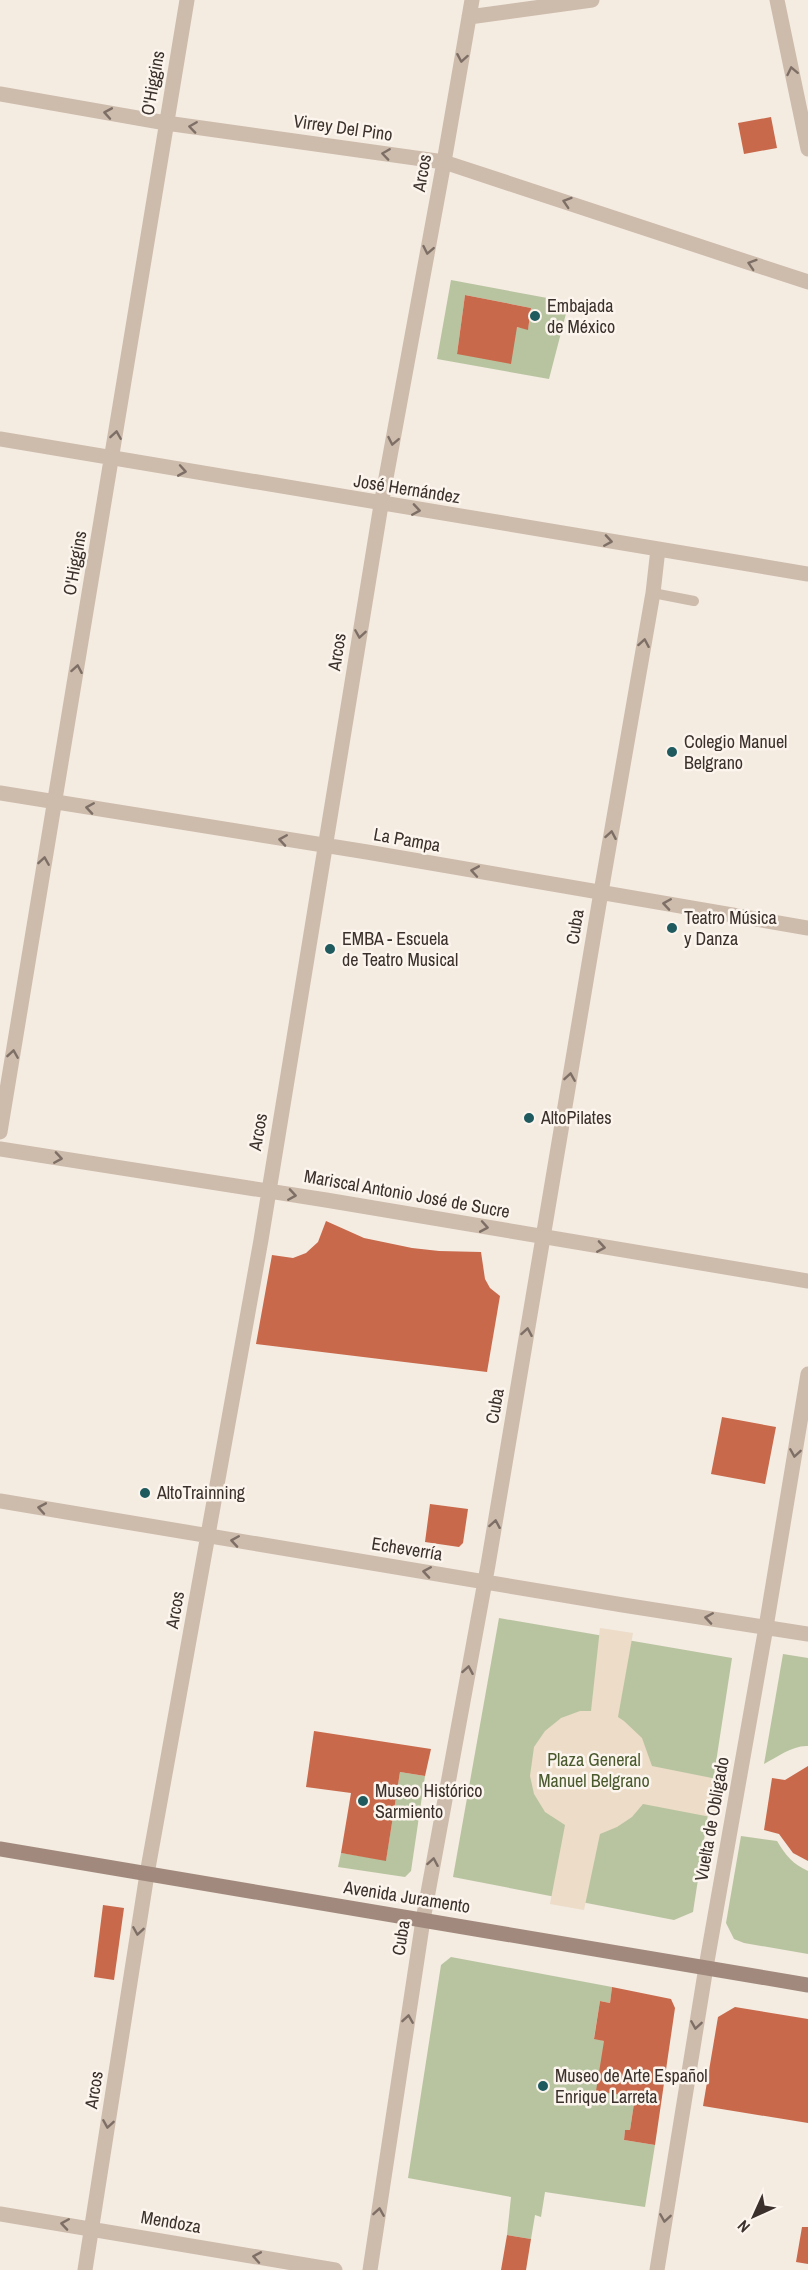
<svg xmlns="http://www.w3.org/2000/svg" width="808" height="2270" viewBox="0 0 808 2270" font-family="'Archivo Narrow',sans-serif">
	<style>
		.green { fill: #b8c4a0; fill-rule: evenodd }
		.plaza { fill: #ecdcc8 }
		.building { fill: #c8694b }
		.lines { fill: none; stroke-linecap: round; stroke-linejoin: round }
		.service { stroke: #cdbbac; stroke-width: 10 }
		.minor { stroke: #cdbbac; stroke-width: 15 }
		.secondary { stroke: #a18a7d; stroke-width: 15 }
		.oneway { stroke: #7d6f65 }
		.poi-dot { fill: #1f5a5e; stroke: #fbf5ee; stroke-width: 2 }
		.labels { text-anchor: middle; stroke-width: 5; stroke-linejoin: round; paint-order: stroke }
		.street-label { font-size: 18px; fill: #3b302b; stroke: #fbf5ee }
		.poi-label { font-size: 18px; fill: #3b302b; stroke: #fbf5ee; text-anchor: start }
		.park-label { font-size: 18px; fill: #4a5a2e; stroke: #fbf5ee }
	</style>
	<rect width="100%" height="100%" fill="#f4ebe1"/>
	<path class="green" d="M451,280L569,302L549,379L437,359ZM465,295L531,308L528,329L517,327L457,354Z
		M499,1618L732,1658L693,1912L674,1920L453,1877Z
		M783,1654L808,1658V1746C793,1745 777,1757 764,1764Z
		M400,1772L425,1776L411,1871L405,1877L338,1867L341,1853L386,1860Z
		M741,1836L777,1841C786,1856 793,1864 808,1871V1954L744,1943L734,1939L726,1923Z
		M451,1957L612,1987L610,2003L600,2001L594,2038L604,2041L635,2097L630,2130H625L624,2140L655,2145L645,2207L545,2192L541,2217L535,2215L531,2239L507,2235L511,2197L408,2178L441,1965Z"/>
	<path class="plaza" d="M600,1628L633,1633L618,1717L624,1721L642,1738L652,1766L722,1780L716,1818L643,1804L632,1817L617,1827L600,1834L584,1910L550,1904L565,1825L545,1812L534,1794L530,1776L534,1747L545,1731L561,1718L580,1711H591Z"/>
	<path class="building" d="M771,117L777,148L744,154L738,123Z
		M465,295L531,308L528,330L517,327L511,364L457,354Z
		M326,1221L364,1238L412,1248L439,1251L481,1252L485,1279L490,1288L500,1296L487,1372L256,1344L272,1255L293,1258L306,1253L318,1242Z
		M722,1417L776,1427L765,1484L711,1474Z
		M430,1504L468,1509L463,1543L459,1547L425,1542Z
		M314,1731L431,1749L425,1776L400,1772L386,1861L341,1853L351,1793L306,1787Z
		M808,1766V1861L793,1853L779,1834L764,1830L772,1778L785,1780Z
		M103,1905L124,1908L114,1980L94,1977Z
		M612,1987L671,1999L675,2008L655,2145L624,2140L625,2130H630L635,2097L596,2091L604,2041L594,2039L600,2001L610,2003Z
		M735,2007L808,2019V2123L703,2106L718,2017Z
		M802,2227H808V2264L796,2262Z
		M507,2235L531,2239L526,2270H501Z"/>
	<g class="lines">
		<path class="service" d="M653,593L694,601"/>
		<path class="minor" d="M777,0L808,149
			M469,17L592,0
			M0,94L166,123L444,162L808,282
			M0,439L808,574
			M0,793L367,852L808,928
			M0,1132L187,0
			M0,1149L326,1200L808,1281
			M0,1501L623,1605L808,1634
			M0,2214L335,2270
			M85,2270L147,1874L261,1240L381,505L444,162L472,0
			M370,2270L423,1920L488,1565L601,892L653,593L658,549
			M657,2270L706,1967L766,1627L808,1374"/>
		<path class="secondary" d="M0,1849L808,1985"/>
	</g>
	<defs><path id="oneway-chevron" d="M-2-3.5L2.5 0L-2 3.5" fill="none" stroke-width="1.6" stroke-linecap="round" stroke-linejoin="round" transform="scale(1.5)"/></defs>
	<g class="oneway">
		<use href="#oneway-chevron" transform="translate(462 58) rotate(100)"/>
		<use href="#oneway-chevron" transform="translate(792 71) rotate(-102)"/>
		<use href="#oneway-chevron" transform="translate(108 113) rotate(-170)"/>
		<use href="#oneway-chevron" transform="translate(193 127) rotate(-172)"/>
		<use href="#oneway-chevron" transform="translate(386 154) rotate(-172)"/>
		<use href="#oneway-chevron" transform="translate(567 202) rotate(-162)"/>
		<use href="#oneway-chevron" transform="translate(428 250) rotate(101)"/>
		<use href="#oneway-chevron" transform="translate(752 264) rotate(-162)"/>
		<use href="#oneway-chevron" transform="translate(116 435) rotate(-81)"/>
		<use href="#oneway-chevron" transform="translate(393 441) rotate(101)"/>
		<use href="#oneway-chevron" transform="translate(182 471) rotate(10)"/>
		<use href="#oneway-chevron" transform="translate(416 510) rotate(9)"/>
		<use href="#oneway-chevron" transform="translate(608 541) rotate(9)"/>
		<use href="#oneway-chevron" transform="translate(360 634) rotate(99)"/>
		<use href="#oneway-chevron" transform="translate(644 643) rotate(-80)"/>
		<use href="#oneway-chevron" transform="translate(77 669) rotate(-80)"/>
		<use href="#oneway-chevron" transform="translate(90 808) rotate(-171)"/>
		<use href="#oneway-chevron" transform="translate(611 835) rotate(-80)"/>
		<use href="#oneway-chevron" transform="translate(283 840) rotate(-171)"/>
		<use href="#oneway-chevron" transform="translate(44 861) rotate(-81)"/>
		<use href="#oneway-chevron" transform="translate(475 871) rotate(-170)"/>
		<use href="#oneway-chevron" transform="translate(667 904) rotate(-171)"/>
		<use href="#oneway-chevron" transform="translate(13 1054) rotate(-81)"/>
		<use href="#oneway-chevron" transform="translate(570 1077) rotate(-81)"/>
		<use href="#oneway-chevron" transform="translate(58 1158) rotate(9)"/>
		<use href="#oneway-chevron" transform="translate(292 1195) rotate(9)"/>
		<use href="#oneway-chevron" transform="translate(484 1227) rotate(10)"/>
		<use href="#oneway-chevron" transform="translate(601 1247) rotate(9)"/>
		<use href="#oneway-chevron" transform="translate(527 1332) rotate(-80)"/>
		<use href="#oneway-chevron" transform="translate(795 1453) rotate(99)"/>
		<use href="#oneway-chevron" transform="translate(42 1508) rotate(-170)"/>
		<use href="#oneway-chevron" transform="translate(495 1524) rotate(-80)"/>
		<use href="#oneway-chevron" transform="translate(235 1541) rotate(-171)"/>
		<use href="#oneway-chevron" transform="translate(427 1572) rotate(-171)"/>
		<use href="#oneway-chevron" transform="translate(709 1618) rotate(-171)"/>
		<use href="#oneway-chevron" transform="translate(468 1670) rotate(-80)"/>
		<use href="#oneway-chevron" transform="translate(433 1862) rotate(-80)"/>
		<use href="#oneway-chevron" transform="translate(138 1931) rotate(99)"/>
		<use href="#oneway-chevron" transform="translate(408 2019) rotate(-81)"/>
		<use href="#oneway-chevron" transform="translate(696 2025) rotate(99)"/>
		<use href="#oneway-chevron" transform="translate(108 2124) rotate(99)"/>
		<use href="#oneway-chevron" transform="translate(379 2212) rotate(-81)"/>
		<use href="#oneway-chevron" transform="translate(665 2218) rotate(99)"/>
		<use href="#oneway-chevron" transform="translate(65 2224) rotate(-171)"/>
		<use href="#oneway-chevron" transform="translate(257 2257) rotate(-170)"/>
	</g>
	<g class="poi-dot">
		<circle cx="535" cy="316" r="6"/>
		<circle cx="672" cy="752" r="6"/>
		<circle cx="672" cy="928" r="6"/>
		<circle cx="330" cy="949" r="6"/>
		<circle cx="529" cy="1118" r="6"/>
		<circle cx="145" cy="1493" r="6"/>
		<circle cx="363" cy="1801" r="6"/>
		<circle cx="543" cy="2086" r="6"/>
	</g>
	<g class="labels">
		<g class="street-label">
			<text transform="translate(153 83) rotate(-80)" y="6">O'Higgins</text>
			<text transform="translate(343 128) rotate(8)" y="6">Virrey Del Pino</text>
			<text transform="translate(422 173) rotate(-80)" y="6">Arcos</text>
			<text transform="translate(407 489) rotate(9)" y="6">José Hernández</text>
			<text transform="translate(75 563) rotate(-80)" y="6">O'Higgins</text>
			<text transform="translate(337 652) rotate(-81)" y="6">Arcos</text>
			<text transform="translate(407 840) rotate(10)" y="6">La Pampa</text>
			<text transform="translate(575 927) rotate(-81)" y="6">Cuba</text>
			<text transform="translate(258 1132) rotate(-80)" y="6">Arcos</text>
			<text transform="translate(407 1194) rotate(10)" y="6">Mariscal Antonio José de Sucre</text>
			<text transform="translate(495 1406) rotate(-80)" y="6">Cuba</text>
			<text transform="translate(407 1549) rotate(9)" y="6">Echeverría</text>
			<text transform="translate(175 1610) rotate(-80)" y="6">Arcos</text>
			<text transform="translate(712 1819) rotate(-80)" y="6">Vuelta de Obligado</text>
			<text transform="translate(407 1897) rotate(9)" y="6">Avenida Juramento</text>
			<text transform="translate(401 1938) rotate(-81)" y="6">Cuba</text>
			<text transform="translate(94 2090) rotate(-81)" y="6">Arcos</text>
			<text transform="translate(171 2222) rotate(10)" y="6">Mendoza</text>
		</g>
		<g class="poi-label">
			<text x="547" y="312">Embajada<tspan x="547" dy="21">de México</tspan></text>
			<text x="684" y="748">Colegio Manuel<tspan x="684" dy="21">Belgrano</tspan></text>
			<text x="684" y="924">Teatro Música<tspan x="684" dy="21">y Danza</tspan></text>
			<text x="342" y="945">EMBA - Escuela<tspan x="342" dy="21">de Teatro Musical</tspan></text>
			<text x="541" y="1124">AltoPilates</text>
			<text x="157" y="1499">AltoTrainning</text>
			<text x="375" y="1797">Museo Histórico<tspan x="375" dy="21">Sarmiento</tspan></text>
			<text x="555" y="2082">Museo de Arte Español<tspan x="555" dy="21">Enrique Larreta</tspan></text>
		</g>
		<g class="park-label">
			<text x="594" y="1766">Plaza General<tspan x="594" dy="21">Manuel Belgrano</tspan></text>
		</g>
	</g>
	<g transform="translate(754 2216) rotate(225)" stroke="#fbf5ee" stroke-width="4.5" paint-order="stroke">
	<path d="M0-4.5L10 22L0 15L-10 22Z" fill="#3b302b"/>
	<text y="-9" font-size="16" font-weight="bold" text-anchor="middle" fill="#3b302b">N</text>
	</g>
</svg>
